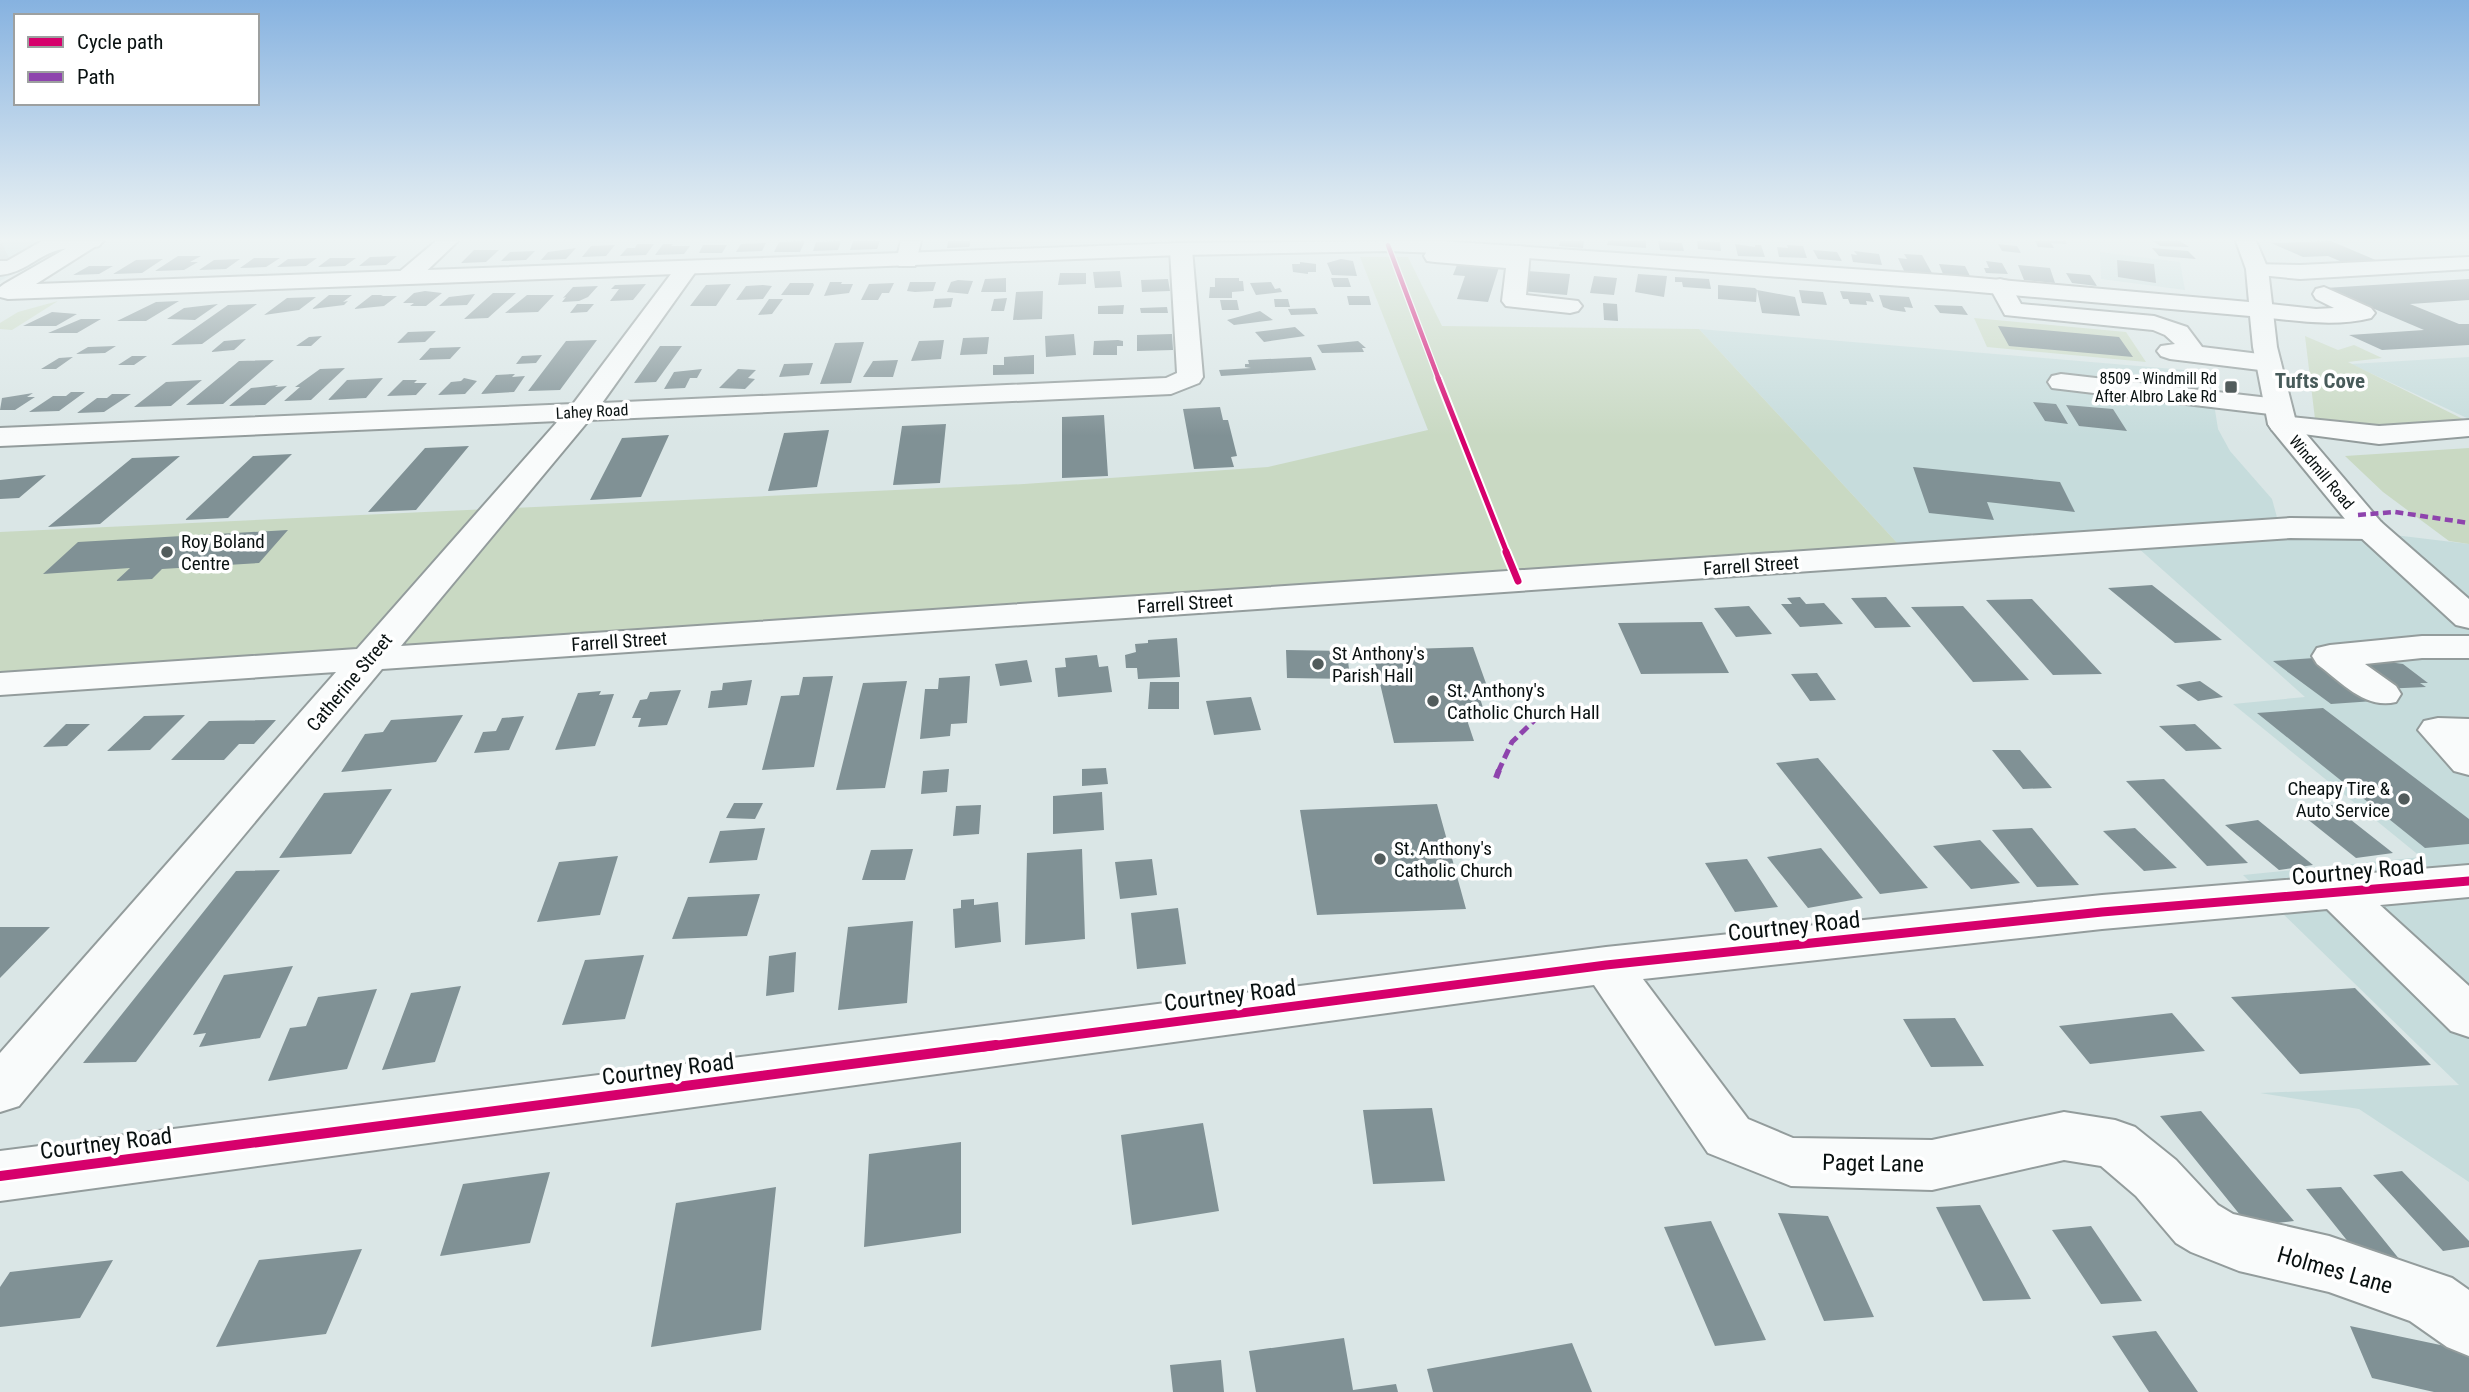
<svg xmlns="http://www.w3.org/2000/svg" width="2469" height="1392" viewBox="0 0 2469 1392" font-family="'Roboto Condensed',sans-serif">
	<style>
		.built { fill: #c6dcdc }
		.green { fill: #c9d9c3 }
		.building { fill: #809195 }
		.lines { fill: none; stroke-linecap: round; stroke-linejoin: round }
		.minor-tunnel { stroke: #bbc6c6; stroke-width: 24; stroke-dasharray: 24 11; stroke-linecap: butt }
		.minor-casing { stroke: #939c9c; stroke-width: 4 }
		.major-casing { stroke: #939c9c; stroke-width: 4 }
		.minor { fill: #f9fbfb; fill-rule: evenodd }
		.major { fill: #f9fbfb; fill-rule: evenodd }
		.quiet-far2 { stroke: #8e44ad; stroke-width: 4.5; stroke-dasharray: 8 4.5; stroke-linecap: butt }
		.quiet-far1 { stroke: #8e44ad; stroke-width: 5; stroke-dasharray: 10 5; stroke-linecap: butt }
		.quiet { stroke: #8e44ad; stroke-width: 6; stroke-dasharray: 12 6; stroke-linecap: butt }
		.cycleway-far4-casing { stroke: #fff; stroke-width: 7 }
		.cycleway-far3-casing { stroke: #fff; stroke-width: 9 }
		.cycleway-far2-casing { stroke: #fff; stroke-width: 11 }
		.cycleway-far1-casing { stroke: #fff; stroke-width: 13 }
		.cycleway-casing { stroke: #fff; stroke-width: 15 }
		.cycleway-far4 { stroke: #d6006c; stroke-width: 4.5 }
		.cycleway-far3 { stroke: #d6006c; stroke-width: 5 }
		.cycleway-far2 { stroke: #d6006c; stroke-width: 7 }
		.cycleway-far1 { stroke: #d6006c; stroke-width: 9 }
		.cycleway { stroke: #d6006c; stroke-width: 10 }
		.poi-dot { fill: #525c5c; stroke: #fff; stroke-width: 2.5 }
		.labels { text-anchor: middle; stroke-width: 7; stroke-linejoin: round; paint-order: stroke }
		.far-poi-label { font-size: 16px; fill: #091111; stroke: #fff; text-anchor: end }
		.far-street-label { font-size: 16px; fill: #091111; stroke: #fff }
		.poi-label { font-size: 19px; fill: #091111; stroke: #fff; text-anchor: start }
		.street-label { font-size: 19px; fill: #091111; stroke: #fff }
		.far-district-label { font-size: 21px; font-weight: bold; fill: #485b5a; stroke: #fff }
		.near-street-label { font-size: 23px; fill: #091111; stroke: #fff }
	</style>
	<rect width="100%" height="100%" fill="#dae6e6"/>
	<path class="built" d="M0,241H69L0,281Z
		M2100,252L2180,262L2185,290L2101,279Z
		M1699,329L2209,372L2218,429L2230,451L2272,499L2278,521L2469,544V1182L2359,1109L2260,1093L2459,1085L2243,875L2421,857L2233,704L2305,697L2118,530L1900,546Z
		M2469,357V419L2351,364Z"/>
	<path class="green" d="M1360,257H1408L1442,326L1699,329L1900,546C1266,581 633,639 0,681V532L1024,484L1268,467L1428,430Z
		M58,301L12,330L0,329V323L18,312Z
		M1974,318L2126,332L2146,362L1987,347Z
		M2305,336L2338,350L2354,345L2382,358L2348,362L2469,422C2419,427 2363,439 2315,419Z
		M2469,448V544L2449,541L2383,492L2345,456Z"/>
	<path class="building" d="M805,241L800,252H774L779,242Z
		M841,241L838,250L813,251L816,242Z
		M853,241H880L877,249L850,250Z
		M948,241H970V245L969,247L947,248Z
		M1560,241H1584L1583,248L1559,246Z
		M1608,241H1646V248L1607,245Z
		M1658,241L1682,243L1684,251L1660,250Z
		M1697,241L1720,242L1721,251L1698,249Z
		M2035,241H2065L2067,244L2051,243L2054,248L2038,247Z
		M2153,241H2180L2189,247L2160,246Z
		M2331,241L2378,261L2342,262L2328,256L2303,257L2271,243Z
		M766,243L762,251L736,252L741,244Z
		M637,244H654L646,255L620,256L627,248H635Z
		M663,244H673L671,246H690L684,254L655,255Z
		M1735,244L1755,247V245H1761L1765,257L1738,256Z
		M1998,244L2017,246L2021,253L2002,251Z
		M615,245L606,256L582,257L591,246Z
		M703,245H727L722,253H699Z
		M1787,245L1803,246L1807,258L1779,257L1777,247L1788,248Z
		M576,248L566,259L541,260L548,252Z
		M2152,248L2188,251L2196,259L2159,256Z
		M474,250H499L486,262L461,263Z
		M1813,250L1837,252L1842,261L1818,259Z
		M535,251L526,260L501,261L510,252Z
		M1854,251L1879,254L1882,265L1853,262L1851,254L1857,255Z
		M1904,254L1922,255L1933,275L1905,273L1898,258L1907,259Z
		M178,256H201L190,262H198L184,270L155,271Z
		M397,256L386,265L359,266L370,257Z
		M254,258H280L266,267L240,268Z
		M317,258L306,266L277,267L288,259Z
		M330,258H356L345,266L318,267Z
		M163,259L142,273L113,274L136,260Z
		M240,259L226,269L199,270L214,260Z
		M1341,259L1353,261L1357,276L1332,275L1327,263Z
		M1459,260L1500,264L1488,302L1457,299L1465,276L1453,275Z
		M2117,260L2154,264L2156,283L2118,277Z
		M1986,261L2002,263L2008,274L1986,273L1984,268H1989Z
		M1300,262L1316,264V272H1308V274L1293,272L1292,264H1300Z
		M1939,264L1965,266L1970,276L1943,274Z
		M2018,265L2050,268L2055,283L2024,280Z
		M89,266H113L99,274L73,275Z
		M1120,271L1122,287L1095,288L1093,272Z
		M1527,271L1570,274L1567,295L1522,291Z
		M1060,273H1086V284L1058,285Z
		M2066,273L2090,275L2097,286L2072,283Z
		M1638,274L1667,276L1664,297L1635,292Z
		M1594,276L1617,278L1614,295L1590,293Z
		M1675,277L1709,279L1711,289L1683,287L1682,282H1675Z
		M1006,278V292H981L985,279Z
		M1215,278H1239V281H1243L1244,291L1232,292V298H1209L1210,287H1215Z
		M1331,278H1348L1351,287H1334Z
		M1168,279L1170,291L1142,292L1141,280Z
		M2469,279V300L2410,304L2459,324H2469V345L2382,350L2349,335L2424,330L2325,288Z
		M958,280L973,281L968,294L947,292L951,282Z
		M830,282H842L841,284H853L849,293L824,296Z
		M910,282H936L933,291L915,292L907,291Z
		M1271,282L1275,289L1280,288L1282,292L1256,295L1250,283Z
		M790,283H813L814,285L809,295H781Z
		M894,283L889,293H882L878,300H861L869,284Z
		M646,284L633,300L610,301L619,289H611L615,285Z
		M731,284L716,306H690L706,285Z
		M763,285L772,286L763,299L736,300L746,286Z
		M1718,285L1755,288L1757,290L1756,302L1718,299Z
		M598,286L588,297L579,301L562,302L566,297L563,298L573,287Z
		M1757,290L1795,297L1800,316L1762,313Z
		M1799,290L1823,292L1827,305L1802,303Z
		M425,291L442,293L426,306H410L414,303H403L414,293Z
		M1043,291L1042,319L1013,320L1016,292Z
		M1840,291L1870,293L1874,302L1866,301L1867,305L1850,304L1848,299H1843Z
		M493,293H516L488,318L464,319Z
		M475,294L467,305L439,306L449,297Z
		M329,295H352L343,302L348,301L344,305L312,309Z
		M372,295H383L381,296H397L384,306L354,309Z
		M527,295H554L538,312L505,313Z
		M1879,295L1909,297L1913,308L1904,307L1906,312L1891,310L1883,307Z
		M1347,296H1369L1371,305H1349Z
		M316,297L299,310L264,315L287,298Z
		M953,298L951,307L933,308L935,299Z
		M1007,298L1004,311H991L994,299Z
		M769,299H783L772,314L758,315Z
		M1274,299H1288L1290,307H1275Z
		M1220,300H1237L1239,310H1222Z
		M179,301L146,321H117L156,302Z
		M1603,303L1617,304L1618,321L1604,320Z
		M218,304L195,320L167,319L184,308Z
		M257,304L202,344L171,345L228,305Z
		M577,304H594L587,312L570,313Z
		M1124,305L1123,314H1098V306Z
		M1934,305L1962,306L1968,315L1940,313Z
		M1167,307L1168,313H1141L1140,308Z
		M1315,308L1318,314L1291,315L1288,309Z
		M1260,311L1273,320L1234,325L1227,320Z
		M52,312L77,314L56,326H23Z
		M81,319H101L77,333H48Z
		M1998,326L2119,337L2133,357L2009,346Z
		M1295,327L1305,336L1264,342L1255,332Z
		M436,331L425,342L397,343L408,332Z
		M1074,334L1076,355L1046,357L1045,336Z
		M1172,334L1173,350L1137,351V335Z
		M322,336L311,346H296L309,337Z
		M989,337L987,354L960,355L963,338Z
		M246,339L234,350L211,352L224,341Z
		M597,340L560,390L528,391L566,341Z
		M944,340L941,359L911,361L919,341Z
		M1118,340L1123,341V346H1117V355H1093L1094,341Z
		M1358,341L1366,348H1362L1364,352L1322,353L1317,345Z
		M864,342L851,383L820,384L835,343Z
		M116,346L105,353L76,354L88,347Z
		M660,346H682L656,382L634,383Z
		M461,347L450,359L419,360L430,348Z
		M542,355L536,363L516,364L522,356Z
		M1034,355V374L993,375V365H1004V357Z
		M132,356H147L134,365H118Z
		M73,357L56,369H41L59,358Z
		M1311,357L1316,370L1221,376L1219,370L1251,368L1245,367V364H1249L1248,360Z
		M274,360L223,404L186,405L239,361Z
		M898,360L893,377H863L873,361Z
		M813,363L809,375L779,377L784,364Z
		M345,368L311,400L284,401L300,387H295L320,369Z
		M702,369L697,378H690L685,388L664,389L674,372Z
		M738,369L756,370L748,378L755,379L745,389L719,388Z
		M515,374L512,377L525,376L514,392L481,394L496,375Z
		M383,378L366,398L328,400L347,380Z
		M464,378L477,381L465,394L438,395L451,382L461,381Z
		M202,380L171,406L134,407L166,382Z
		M403,380H417L414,383H427L416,395L387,396Z
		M278,385L275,387L287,386L265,405L229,406L251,388Z
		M71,392H85L59,411L29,412L53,396H66Z
		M33,393L27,397H35L15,410H0L2,398Z
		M112,394H131L104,412L77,413L97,398H107Z
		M2033,402L2056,404L2068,424L2045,421Z
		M2066,405L2113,409L2127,431L2079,426Z
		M1220,407L1223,420H1228L1237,456L1231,457L1234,467L1194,469L1183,409Z
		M1104,415L1108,476L1062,478V417Z
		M946,424L940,483L893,485L902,426Z
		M829,430L817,487L768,491L784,433Z
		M669,435L641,497L590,500L622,438Z
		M469,446L416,510L368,512L425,448Z
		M292,454L228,518L185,520L253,456Z
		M180,456L100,524L48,527L132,458Z
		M1913,467L2060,482L2075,512L1987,502L1994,520L1929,513Z
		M46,475L19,498L0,499V480Z
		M288,530L259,563L162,569L152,579L116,581L130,568L43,574L78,542Z
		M2152,585L2222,640L2175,643L2108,588Z
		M1800,597L1806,604L1824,603L1843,624L1800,627L1781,604H1792L1787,598Z
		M1886,597L1911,627L1875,628L1851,598Z
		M2032,599L2102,674L2053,675L1986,600Z
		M1749,606L1772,634L1736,637L1714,608Z
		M1963,606L2029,680L1973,682L1911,607Z
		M1702,622L1729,673L1641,674L1618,623Z
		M1177,638L1180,677L1138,679L1137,668H1126L1125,655L1136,652L1135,644L1148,643V640Z
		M1473,647L1488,689H1477L1485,714H1465L1474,741L1394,743L1374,658H1379L1377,650Z
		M1286,650L1347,651L1350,679L1287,678Z
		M1097,655L1099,667L1108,666L1112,692L1058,697L1055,668L1066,667L1065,658Z
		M2314,658L2374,701L2331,704L2273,661Z
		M1027,660L1032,682L1000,686L995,664Z
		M2389,662L2403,664L2428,683H2420L2426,687L2382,689L2349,665Z
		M1817,673L1836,700L1810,701L1791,674Z
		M833,676L814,767L762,770L781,696L799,695L803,677Z
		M970,676L967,723L951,724L950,736L920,739L925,689H938L939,678Z
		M752,680L747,705L708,708L711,691L722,690L723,683Z
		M907,681L885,788L836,790L863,683Z
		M2200,681L2223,697L2198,701L2176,685Z
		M1150,682H1179V709H1148Z
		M681,690L667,725L638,727L641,718H632L640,700L647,699L650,692Z
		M601,691L599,695L614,694L595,746L555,750L578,693Z
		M1251,697L1261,730L1214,735L1206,701Z
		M2323,708L2469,819V844L2425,848L2257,713Z
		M185,715L150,750L107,751L144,716Z
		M463,715L436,762L341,772L365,734L383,732L391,720Z
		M524,716L509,750L474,753L483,732L496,731L502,718Z
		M276,720L254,744H239L224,760H171L209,721Z
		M66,724H90L67,746L43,747Z
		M2195,724L2222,749L2186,751L2159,726Z
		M1992,750H2020L2052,788L2023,789Z
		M1818,758L1928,888L1880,894L1776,763Z
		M1106,768L1108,784L1082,786V769Z
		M949,769L947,792L921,794L923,771Z
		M2164,779L2248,863L2207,866L2126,781Z
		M392,789L351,854L279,858L324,793Z
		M1102,792L1104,830L1053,834V796Z
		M734,803H763L755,819L726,818Z
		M1437,804L1466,909L1317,915L1300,810Z
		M981,805L979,834L953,836L956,806Z
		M2332,805L2393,853L2356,858L2296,810Z
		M2258,820L2313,865L2279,870L2225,825Z
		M765,828L757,860L709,863L720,831Z
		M2032,828L2079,885L2037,887L1992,830Z
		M2135,828L2177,868L2144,871L2103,831Z
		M1980,840L2020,883L1971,889L1933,846Z
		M1821,848L1863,898L1808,908L1767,857Z
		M913,849L905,880H862L871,850Z
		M1082,849L1085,939L1025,945L1027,853Z
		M618,856L600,915L537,922L559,862Z
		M1152,859L1157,895L1120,899L1115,862Z
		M1747,859L1778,907L1735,912L1705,863Z
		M280,870L136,1062L83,1063L236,871Z
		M760,894L747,936L672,939L688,897Z
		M974,899V905L998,902L1001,942L955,948L953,909L961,908V900Z
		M1178,908L1186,964L1137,969L1131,913Z
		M913,921L907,1003L838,1010L848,927Z
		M0,927H50L0,978Z
		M796,952L794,992L766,996L769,956Z
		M644,955L625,1019L562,1025L585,960Z
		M293,966L260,1038L199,1047L206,1033L193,1035L224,975Z
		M461,986L435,1062L382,1070L411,993Z
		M2355,988L2431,1065L2300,1074L2231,997Z
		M377,989L347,1069L268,1081L290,1028L306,1026L318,997Z
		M2172,1013L2205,1051L2090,1064L2059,1026Z
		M1955,1018L1984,1066L1931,1067L1903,1019Z
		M1432,1108L1445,1181L1373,1184L1363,1110Z
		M2201,1111L2294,1221L2249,1226L2160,1116Z
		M1203,1123L1219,1211L1132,1225L1121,1135Z
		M961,1142V1233L864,1247L869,1154Z
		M2402,1171L2469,1241V1247L2443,1251L2373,1175Z
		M550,1172L530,1243L440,1256L463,1184Z
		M776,1187L761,1330L651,1347L676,1203Z
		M2341,1187L2400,1260L2365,1263L2306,1189Z
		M1980,1205L2031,1299L1983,1301L1936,1207Z
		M1778,1213L1828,1216L1874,1317L1824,1321Z
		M1711,1221L1766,1340L1715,1346L1664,1227Z
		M2091,1226L2142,1301L2101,1304L2052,1230Z
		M362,1249L326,1334L216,1347L259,1260Z
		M113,1260L80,1318L0,1327V1287L10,1272Z
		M2350,1326L2469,1351V1392H2434L2372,1378Z
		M2156,1331L2198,1392H2149L2112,1336Z
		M1344,1338L1353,1390L1396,1384L1398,1392H1256L1249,1351Z
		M1572,1343L1592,1392H1433L1427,1369Z
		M1221,1360L1224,1392H1173L1170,1365Z"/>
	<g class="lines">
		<path class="minor-tunnel" d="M0,257L7,254"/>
		<g class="minor-casing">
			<path id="minor" d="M42,241H102V242L99,246C85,250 68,246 55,251C35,258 23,273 0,275V261H7Z
				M436,241H458L414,283H398L395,278L398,273Z
				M901,241H921L915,266H899L896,261Z
				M1181,243L1188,245L1192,249L1203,377L1199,383L1171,394L589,420L401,646L2290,518L2370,519L2381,522L2386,529L2381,536L2370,539L2290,538L382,669L19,1106L0,1112V1053L336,672L0,695V673L357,649L558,421L0,446V428L573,404L680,262H696L699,267L602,403L1166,378L1177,373L1170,249L1174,245Z
				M1519,246L1527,247L1530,252L1526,295L1578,301L1582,306L1578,311L1570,313L1506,306L1502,301L1506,268L1435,262L1427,261L1424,256L1427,251L1435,250L1508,255L1511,247Z
				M2469,257V269L2300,279L2249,274L2246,269L2249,264L2300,265Z
				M2000,279L2008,281L2021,304L2154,316L2187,327L2202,347L2268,355L2277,358L2281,363L2277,368L2268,371L2170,359L2161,356L2157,351L2161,346L2175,344L2165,335L2153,330L2005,315L1989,286L1992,281Z
				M2324,287L2371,308L2375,313L2371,318C2335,327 2297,321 2261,317L2253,315L2249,310L2253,305L2261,303L2316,309L2334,308L2316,299L2313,294L2316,289Z
				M2061,374L2278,399L2288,401L2292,407L2288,413L2278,415L2052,388L2048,382L2052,376Z
				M2282,416L2379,426L2469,420V436L2379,444L2272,430L2268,424L2272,418Z
				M2422,636H2469V658H2422L2365,664L2396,686L2401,694L2396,702C2365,710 2340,681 2317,664L2312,656L2317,648L2330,645Z
				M2438,718L2469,719V775L2454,771L2418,730L2424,721Z
				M2469,865V897L2380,905L2469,986V1037L2451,1031L2327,909L2102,929L1643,979L1748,1119L1793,1138L1932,1140L2064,1112L2115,1120L2135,1127L2176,1160L2218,1205L2233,1214L2329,1236L2452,1278L2469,1290V1356L2447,1347L2410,1321L2329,1292L2239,1271L2191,1252L2176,1243L2136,1196L2101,1166L2064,1160L1932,1190L1791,1186L1708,1153L1594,985L0,1201V1151L1606,947L2102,895Z"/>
		</g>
		<g class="major-casing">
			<path id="major" d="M79,241H104L36,284L1181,243L1440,241L1956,276L2249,302L2246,269L2236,241H2256L2268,269L2277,347L2296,422L2381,522L2469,599V628L2456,625L2359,536L2272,430L2268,424L2253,347L2250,316L1956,290L1486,255L1388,251L1181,255L8,299L0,297V287L4,284Z"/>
		</g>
		<use href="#minor" class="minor"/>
		<use href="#major" class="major"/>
		<path class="quiet-far2" d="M2358,515L2395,512L2469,523"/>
		<path class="quiet-far1" d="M1498,772L1512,742L1541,714"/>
		<path class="quiet" d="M1496,778L1499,770"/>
		<g class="cycleway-far4-casing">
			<path id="cycleway-far4" d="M1388,245L1439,380"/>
		</g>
		<g class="cycleway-far3-casing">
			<path id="cycleway-far3" d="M1438,378L1507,553"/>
		</g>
		<g class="cycleway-far2-casing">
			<path id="cycleway-far2" d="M1506,552L1518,581"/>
		</g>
		<g class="cycleway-far1-casing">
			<path id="cycleway-far1" d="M983,1047L1606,965L2102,912L2469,881"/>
		</g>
		<g class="cycleway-casing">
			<path id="cycleway" d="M0,1176L996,1045"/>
		</g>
		<use href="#cycleway-far4" class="cycleway-far4"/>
		<use href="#cycleway-far3" class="cycleway-far3"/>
		<use href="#cycleway-far2" class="cycleway-far2"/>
		<use href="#cycleway-far1" class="cycleway-far1"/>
		<use href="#cycleway" class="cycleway"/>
	</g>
	<linearGradient id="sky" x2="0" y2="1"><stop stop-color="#86b2e0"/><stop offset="0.55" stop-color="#eef4f4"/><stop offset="1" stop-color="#eef4f4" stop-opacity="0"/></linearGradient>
	<rect width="2469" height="436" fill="url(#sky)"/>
	<g class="poi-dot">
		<rect x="2224" y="380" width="14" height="14" rx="3.5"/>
		<circle cx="167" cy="552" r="7"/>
		<circle cx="1318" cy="664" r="7"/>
		<circle cx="1433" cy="701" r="7"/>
		<circle cx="2404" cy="799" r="7"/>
		<circle cx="1380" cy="859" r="7"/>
	</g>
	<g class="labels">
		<g class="far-poi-label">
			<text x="2217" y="384">8509 - Windmill Rd<tspan x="2217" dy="18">After Albro Lake Rd</tspan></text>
		</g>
		<g class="far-street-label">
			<text transform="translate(592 411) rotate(-3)" y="6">Lahey Road</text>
			<text transform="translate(2322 472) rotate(50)" y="6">Windmill Road</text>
		</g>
		<g class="poi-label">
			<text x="181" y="548">Roy Boland<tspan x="181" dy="22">Centre</tspan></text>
			<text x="1332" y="660">St Anthony's<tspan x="1332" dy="22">Parish Hall</tspan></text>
			<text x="1447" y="697">St. Anthony's<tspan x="1447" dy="22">Catholic Church Hall</tspan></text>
			<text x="2390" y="795" text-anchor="end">Cheapy Tire &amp;<tspan x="2390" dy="22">Auto Service</tspan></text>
			<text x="1394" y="855">St. Anthony's<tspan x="1394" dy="22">Catholic Church</tspan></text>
		</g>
		<g class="street-label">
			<text transform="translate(1751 565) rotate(-4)" y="7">Farrell Street</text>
			<text transform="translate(1185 603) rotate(-4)" y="7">Farrell Street</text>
			<text transform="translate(619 641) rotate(-4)" y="7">Farrell Street</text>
			<text transform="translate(349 682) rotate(-50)" y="7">Catherine Street</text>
		</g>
		<g class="far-district-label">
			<text x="2320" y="388">Tufts Cove</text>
		</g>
		<g class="near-street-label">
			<text transform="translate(2358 871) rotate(-5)" y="8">Courtney Road</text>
			<text transform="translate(1794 926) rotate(-6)" y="8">Courtney Road</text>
			<text transform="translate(1230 995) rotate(-7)" y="8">Courtney Road</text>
			<text transform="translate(668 1069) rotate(-7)" y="8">Courtney Road</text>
			<text transform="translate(106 1143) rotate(-7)" y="8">Courtney Road</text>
			<text transform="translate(1873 1163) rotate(1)" y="8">Paget Lane</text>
			<text transform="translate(2335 1270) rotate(16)" y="8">Holmes Lane</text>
		</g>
	</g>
	<rect x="14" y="14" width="245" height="91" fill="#ffffff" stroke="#9da0a0" stroke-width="2"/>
	<rect x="28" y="37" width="35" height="10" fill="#d6006c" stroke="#9da0a0" stroke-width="2"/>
	<text x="77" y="49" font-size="21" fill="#091111">Cycle path</text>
	<rect x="28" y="72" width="35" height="10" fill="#8e44ad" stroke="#9da0a0" stroke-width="2"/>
	<text x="77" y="84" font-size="21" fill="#091111">Path</text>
</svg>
